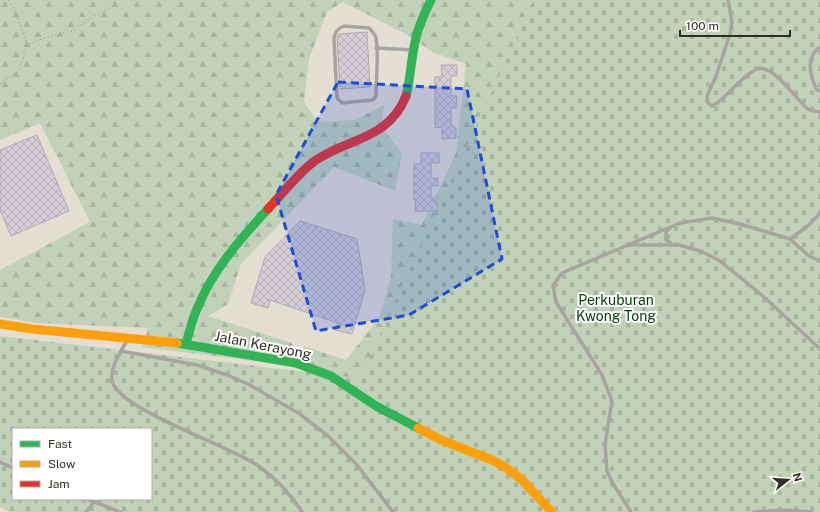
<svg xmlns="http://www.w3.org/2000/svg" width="820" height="512" viewBox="0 0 820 512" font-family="'Public Sans',sans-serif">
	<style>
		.forest { fill: url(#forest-firs) }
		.cemetery { fill: url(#cemetery-stones); fill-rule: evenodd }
		.building { fill: url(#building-cross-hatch); stroke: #afabaa }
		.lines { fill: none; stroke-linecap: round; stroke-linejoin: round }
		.path { stroke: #a7a29d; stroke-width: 1.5; stroke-dasharray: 1 3; stroke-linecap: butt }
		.lane { stroke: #a8a4a0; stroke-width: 3.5 }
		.fast { stroke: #30b455; stroke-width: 9 }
		.slow { stroke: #ff9f0a; stroke-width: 9 }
		.jam { stroke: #e5322d; stroke-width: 9 }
		.marked { fill: #1d4ed8; fill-opacity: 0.2; stroke: #1d4ed8; stroke-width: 3; stroke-dasharray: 8 5; stroke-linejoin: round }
		.labels { text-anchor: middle; stroke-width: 4; stroke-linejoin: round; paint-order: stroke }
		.park-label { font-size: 14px; fill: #003f03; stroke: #fff }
		.street-label { font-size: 14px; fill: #322d25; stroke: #fff }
	</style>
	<defs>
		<pattern id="forest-firs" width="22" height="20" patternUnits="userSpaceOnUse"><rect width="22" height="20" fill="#c2d2b9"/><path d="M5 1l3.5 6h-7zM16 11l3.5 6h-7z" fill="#a7b59f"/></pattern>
		<pattern id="cemetery-stones" width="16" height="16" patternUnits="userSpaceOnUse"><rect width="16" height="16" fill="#c2d2b9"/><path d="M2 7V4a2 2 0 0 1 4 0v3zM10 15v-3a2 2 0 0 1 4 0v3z" fill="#a7b59f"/></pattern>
		<pattern id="building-cross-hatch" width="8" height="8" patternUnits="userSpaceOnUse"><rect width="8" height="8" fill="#d3ced6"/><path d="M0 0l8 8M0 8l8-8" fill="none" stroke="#b6b1b8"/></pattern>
	</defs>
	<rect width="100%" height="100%" fill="#e5ded3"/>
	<path class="forest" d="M0,0H571L372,368L349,385L303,369L304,346L346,360L379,318L391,276L393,219L422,225L456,153L466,64L432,52L411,37L343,2L327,12L309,59L304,102L318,122L355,120L384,105L381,126L402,153L395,191L334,167L241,264L228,304L208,316L292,343L293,352L286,365L142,347L148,328L36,323L0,317V270L90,222L40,123L0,140Z"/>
	<path class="cemetery" d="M534,0H820V512H10L0,507V336L360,378ZM13,429H151V499H13Z"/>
	<path class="building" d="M367,32L370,87L340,89L337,39L339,34Z
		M441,65H457V76H451V96H457L456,108H451V125H453L454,128H456V138L442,139V127L435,128V77H442Z
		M37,135L69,211L11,236L0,210V150Z
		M421,153H439V163H431V178H438V186H431V198H434V201H437V211H415L416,200H414V164H421Z
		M300,221L357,239L365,290L352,334L335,330L338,323L270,300L268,308L251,303L265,257Z"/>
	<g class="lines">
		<path class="path" d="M9,0L14,8L27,44
			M0,84L19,70L27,45L47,37L72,31L94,16L112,7L115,0"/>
		<path class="lane" d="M728,0L732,22L730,34L716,76L707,96V102L712,106C729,97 739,77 757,69C773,63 796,100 808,109C811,111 816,111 820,112
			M344,26L369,28C372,31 375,34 376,38C379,52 376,79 376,95L375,98L372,100L342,103L337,98L334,39C335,32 337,29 344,26Z
			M820,47C805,58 810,76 817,90L820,91
			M376,48L413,50
			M670,228L666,232V240L672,244
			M790,239L809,256L820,261
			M629,245H679L701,251L720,261L764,297L820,349
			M128,339C122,349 109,369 112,381C120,411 232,446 260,467C276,479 292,496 302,512
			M121,351L197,365L227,375L248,384L300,414L328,436L357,465L393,512
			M0,462L13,468
			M87,499L120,512
			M86,512L94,502
			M631,512L612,482L607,471L605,445L612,401L602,375L556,302L553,285L562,273L680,223L712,218L740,224L790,239L809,225L820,213
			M754,512L785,510L812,512"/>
		<path class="fast" d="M406,96C411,77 411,57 416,38C419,24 425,12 431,0
			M177,343L296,363L331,376L376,406L418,428
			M186,344C189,332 192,320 197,309C212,271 241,238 268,209"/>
		<path class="slow" d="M0,324L32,329L177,343
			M418,428L441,440L492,460L505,467L521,479L552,512"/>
		<path class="jam" d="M268,209C281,195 300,171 316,160C349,138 389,139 406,96"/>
	</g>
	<path class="marked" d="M338,82L467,89L502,259L409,315L316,331L276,195Z"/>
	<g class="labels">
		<g class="park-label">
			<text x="616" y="305">Perkuburan<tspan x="616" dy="16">Kwong Tong</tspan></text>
		</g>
		<g class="street-label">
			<text transform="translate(263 345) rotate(11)" y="5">Jalan Kerayong</text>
		</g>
	</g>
	<rect x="12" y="428" width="140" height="72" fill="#ffffff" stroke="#adaba8"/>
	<rect x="20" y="441" width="20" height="6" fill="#30b455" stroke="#adaba8"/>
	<text x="48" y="448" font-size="12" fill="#322d25">Fast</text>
	<rect x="20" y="461" width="20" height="6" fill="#ff9f0a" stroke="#adaba8"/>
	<text x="48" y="468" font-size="12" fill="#322d25">Slow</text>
	<rect x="20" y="481" width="20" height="6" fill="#e5322d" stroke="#adaba8"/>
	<text x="48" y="488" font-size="12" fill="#322d25">Jam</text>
	<g transform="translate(788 480) rotate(73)" stroke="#ffffff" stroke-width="3" paint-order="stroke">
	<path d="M0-3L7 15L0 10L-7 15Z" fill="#322d25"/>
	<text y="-6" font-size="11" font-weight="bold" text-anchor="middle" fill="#322d25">N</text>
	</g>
	<path d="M680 30v6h110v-6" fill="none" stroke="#322d25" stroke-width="2"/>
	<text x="686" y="30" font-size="12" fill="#322d25" stroke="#ffffff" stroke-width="3" paint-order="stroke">100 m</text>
</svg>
